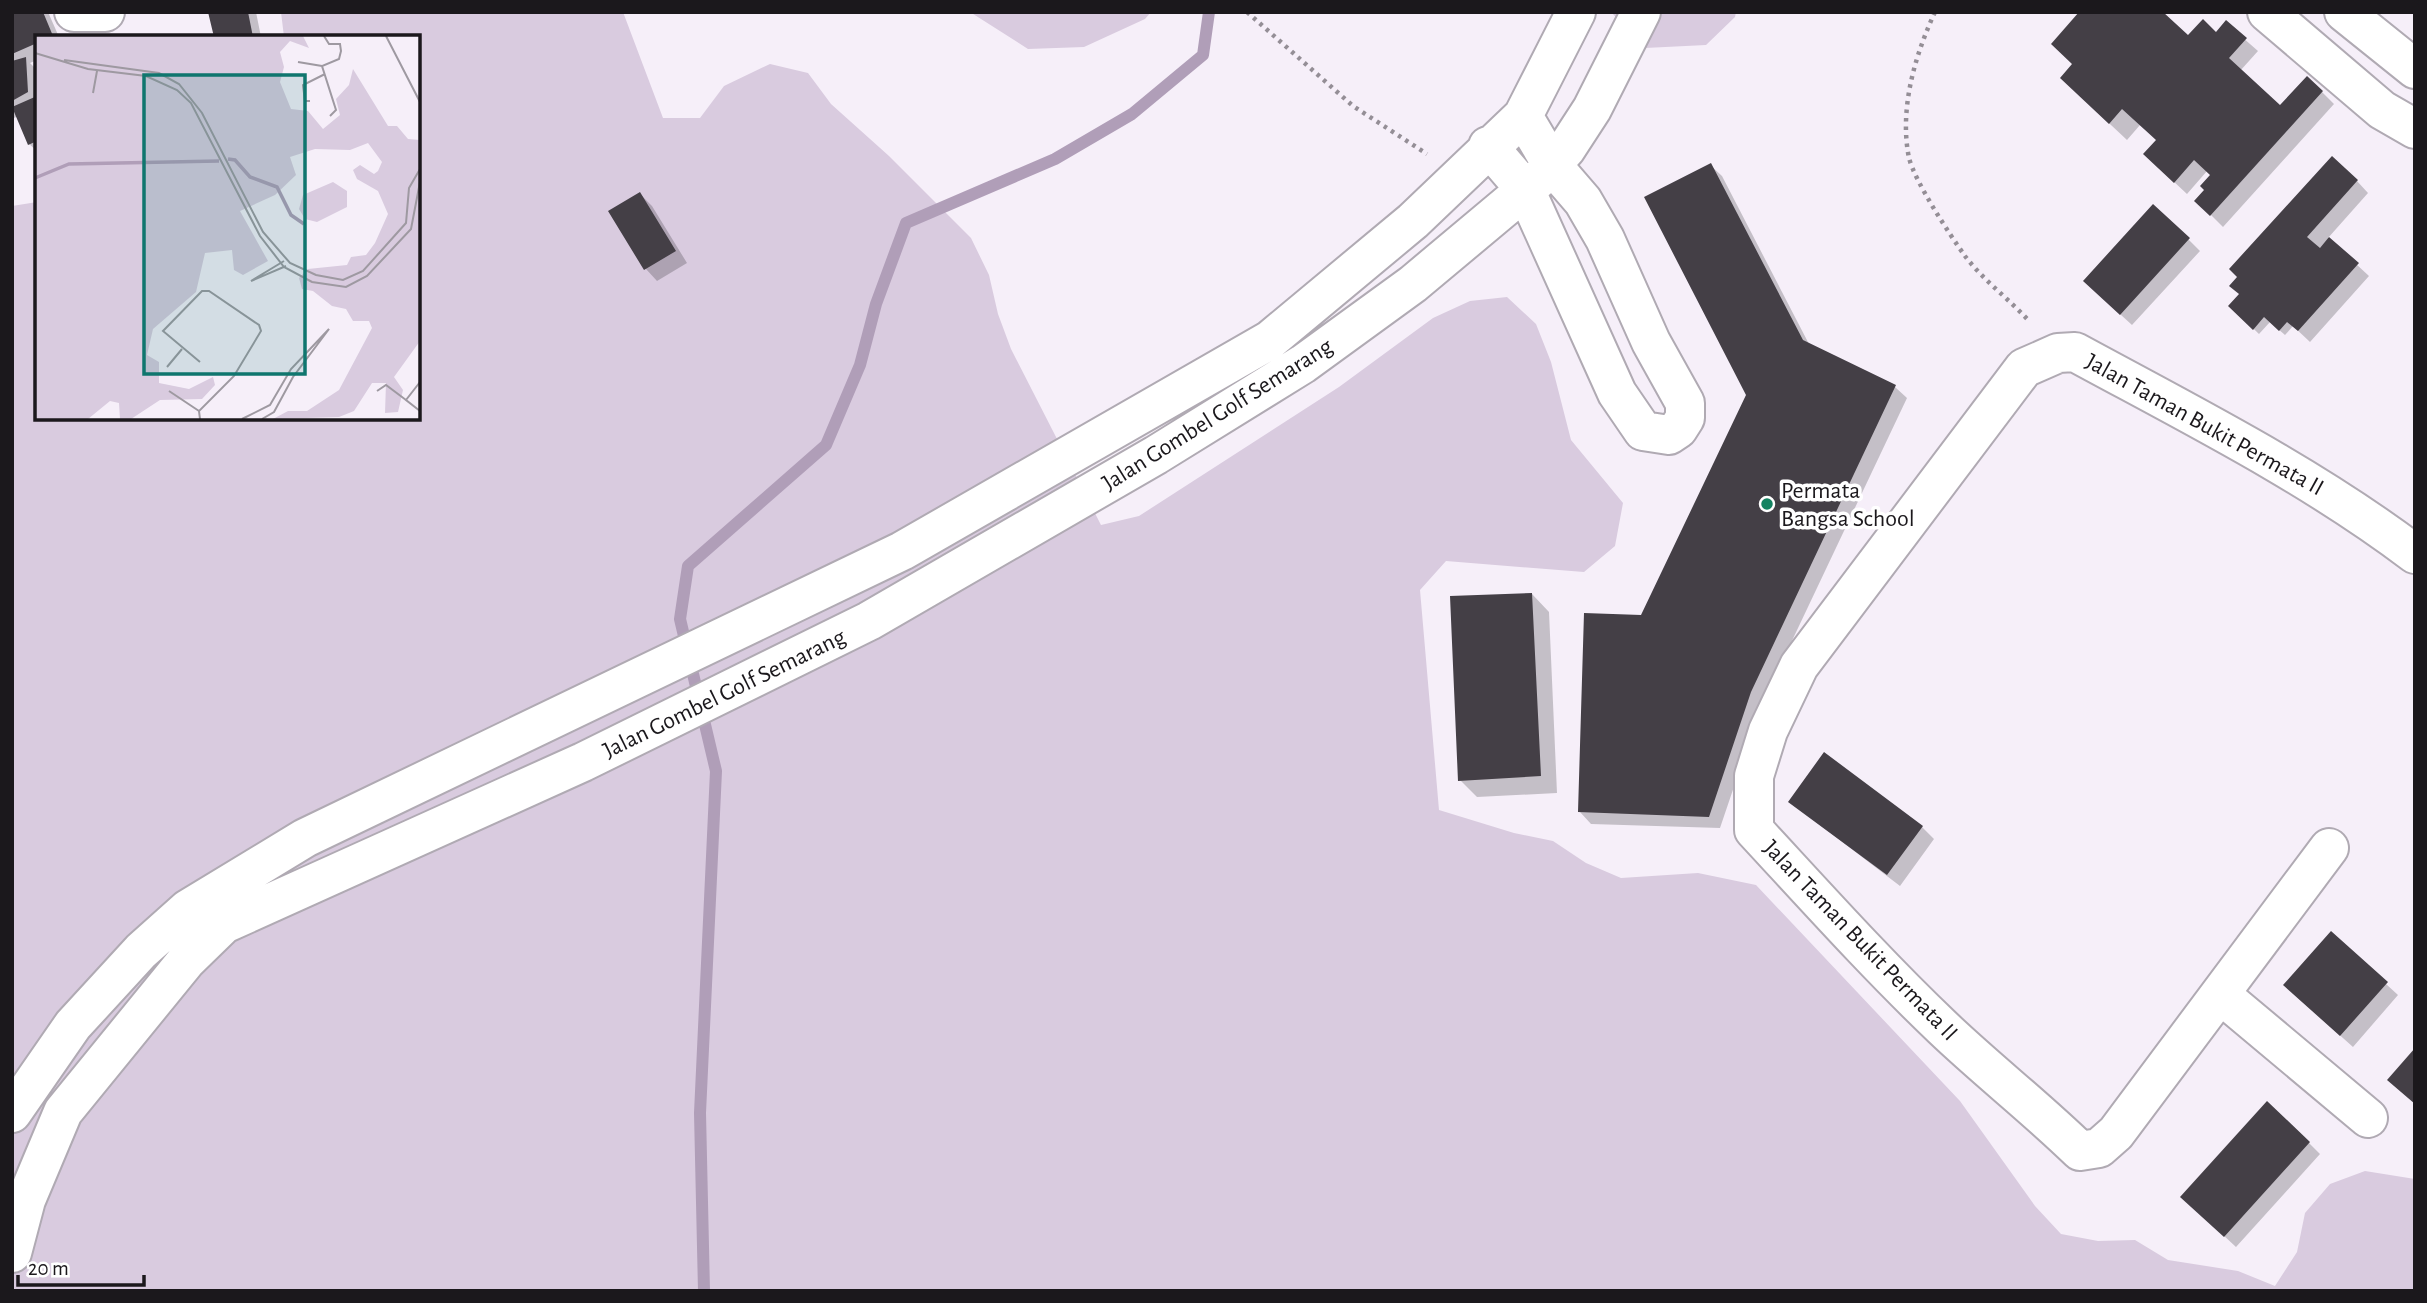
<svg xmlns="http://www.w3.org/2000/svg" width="2427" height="1303" viewBox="0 0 2427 1303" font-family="'Alegreya Sans',sans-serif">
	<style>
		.green { fill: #d9cbdf }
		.shadow { fill: #0003 }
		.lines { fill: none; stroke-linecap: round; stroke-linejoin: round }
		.stream { stroke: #b09eb8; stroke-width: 12 }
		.building { fill: #443f46 }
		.minor-casing { stroke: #b0aab3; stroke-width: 42 }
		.path { stroke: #948e96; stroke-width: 4.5; stroke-dasharray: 3.5 5; stroke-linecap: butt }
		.minor { stroke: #fff; stroke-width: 38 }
		.poi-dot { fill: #148361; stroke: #fff; stroke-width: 2.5 }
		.labels { text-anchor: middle; stroke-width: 7; stroke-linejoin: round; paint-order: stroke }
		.street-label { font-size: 24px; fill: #1b181c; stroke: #fff }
		.poi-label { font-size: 24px; fill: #1b181c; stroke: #fff; text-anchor: start }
		.inset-river { fill: none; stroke: #b09eb8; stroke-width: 3.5 }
		.inset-road { fill: none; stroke: #9e99a1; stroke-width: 2 }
		.view { fill: #0f766e; fill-opacity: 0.15; stroke: #0f766e; stroke-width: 3.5 }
		.inset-edge { fill: none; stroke: #1b181c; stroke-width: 3.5 }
	</style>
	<rect width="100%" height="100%" fill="#f6eff9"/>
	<path class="green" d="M281,12H623L663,118H700L724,86L770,64L808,73L831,104L889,156L971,238L989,275L998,314L1011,349L1101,525L1139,516L1339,387L1433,318L1470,301L1507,297L1536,324L1551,362L1571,440L1623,503L1615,546L1584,572L1446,561L1420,590L1439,810L1514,833L1553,841L1586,863L1621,878L1698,873L1756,885L1960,1101L2035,1206L2061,1234L2098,1241L2135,1240L2168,1260L2238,1271L2275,1286L2297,1252L2305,1213L2330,1184L2365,1171L2415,1179V1291H12V206L37,202V418H418V37H284Z
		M970,12H1151L1145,19L1084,47L1028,49Z
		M1611,12H1736L1735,17L1706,45L1645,48Z"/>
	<path class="shadow" d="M12,12H48L59,37H37V60L30,63L37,70V151L29,144L18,116L12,119Z
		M210,12H256L261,37H216Z
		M2226,23L2258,51L2240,71L2280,108L2322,92L2334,104L2223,227L2197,201L2207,190L2212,175L2207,171L2187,194L2157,166L2158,140L2140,125L2127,140L2079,95L2188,38L2216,34Z
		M1710,165L1722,176L1810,346L1895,387L1907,398L1762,704L1720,828L1591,824L1580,812L1642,617L1748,395Z
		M2357,181L2368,193L2328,238L2369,276L2310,342L2293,326L2285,335L2270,322L2259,334L2230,306Z
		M640,194L652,206L687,263L657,281L646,269L611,212Z
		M2188,239L2200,251L2132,325L2097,293Z
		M1532,594L1549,612L1557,793L1477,797L1460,780Z
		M1790,802L1922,827L1934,839L1900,886Z
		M2386,984L2398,995L2353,1047L2297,997Z
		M2309,1143L2320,1154L2236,1247L2194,1208Z"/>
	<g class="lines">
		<path class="stream" d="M704,1291L700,1113L716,771L680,619L688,566L826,445L860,365L876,304L906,223L1055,159L1132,114L1203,55L1209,12"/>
	</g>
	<path class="building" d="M12,12H43L53,36L37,37V43L12,54Z
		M208,12H248L253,37H214Z
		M2079,12H2163L2188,35L2203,19L2216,32L2226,20L2247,38L2229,58L2280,105L2307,76L2323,91L2210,216L2194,201L2204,190L2200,186L2210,175L2194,160L2174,183L2143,154L2156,140L2122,109L2109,124L2060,78L2072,64L2051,44Z
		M26,57L28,92L12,101V61Z
		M37,96V141L28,145L12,107Z
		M2332,156L2358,180L2307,237L2320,248L2329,237L2359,263L2298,331L2287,322L2279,331L2264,317L2253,330L2228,306L2239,294L2229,286L2237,277L2229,269Z
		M1711,163L1803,340L1896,385L1751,692L1709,817L1578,812L1584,613L1641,615L1746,395L1644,197Z
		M640,192L676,251L644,270L608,211Z
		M2153,204L2190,238L2120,315L2083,281Z
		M1532,593L1541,776L1458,781L1450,596Z
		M1824,752L1923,826L1887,875L1788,802Z
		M2331,931L2388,982L2340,1036L2283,985Z
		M2415,1048V1104L2387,1080Z
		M2267,1101L2310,1142L2224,1237L2180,1197Z"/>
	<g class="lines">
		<g class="minor-casing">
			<path id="minor" d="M74,12H105
				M2267,12L2382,110L2415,129
				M2344,12L2415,69
				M1488,146L1525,189L1617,393L1643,431L1669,435L1678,429L1685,418V403L1651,342L1605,239L1583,201L1552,165L1523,116
				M2329,848L2116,1133L2099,1148L2080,1151C2036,1108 1987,1070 1942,1027C1876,964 1816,897 1754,830V776L1768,731L1799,666L2024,368L2058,353L2075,352C2191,415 2309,474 2415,554
				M2220,994L2368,1118
				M12,1113L73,1025L141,951L188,909L305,838L902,551L1270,340L1413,221L1523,116L1576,12
				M12,1253L26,1200L63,1112L186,961L224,924L583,762L869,621L1156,455L1303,364L1413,284L1542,176L1566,149L1592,109L1641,12"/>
		</g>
		<path class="path" d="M1247,12L1353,106L1427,154
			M1935,12C1915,55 1899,109 1909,158C1915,182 1950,235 1965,256C1983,280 2009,299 2029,321"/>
		<use href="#minor" class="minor"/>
	</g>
	<circle class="poi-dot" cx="1767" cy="504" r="7"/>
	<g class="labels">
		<g class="street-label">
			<text transform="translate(1217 414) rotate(-32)" y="8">Jalan Gombel Golf Semarang</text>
			<text transform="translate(2205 424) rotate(29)" y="8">Jalan Taman Bukit Permata II</text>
			<text transform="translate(724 693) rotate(-26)" y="8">Jalan Gombel Golf Semarang</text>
			<text transform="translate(1861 940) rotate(46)" y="8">Jalan Taman Bukit Permata II</text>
		</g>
		<g class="poi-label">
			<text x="1781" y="498">Permata<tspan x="1781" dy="28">Bangsa School</tspan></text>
		</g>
	</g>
	<g transform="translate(35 35)">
		<rect width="385" height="385" fill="#f6eff9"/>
		<path d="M0,1H268L274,13L255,6L245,17L249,32L245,47L256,74L273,76L288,94L305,80L301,64L314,50L318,34L353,91H362L373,104L385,105V306L359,342L368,355L363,377L350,378L351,348H337L319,376L304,382L238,384L253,376H272L304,355L337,293L334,286H318L311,274L297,271L278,256L267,254L264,243L273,234L312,230L316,222L331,220L340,208L353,179L343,156L322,144L318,135L325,130L339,139L343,136L347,127L333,108L315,115L280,114L255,122L261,140L240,160L205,176L233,226L208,240L199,235L197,215L170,218L161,257L118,294L112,320L124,327V348L154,354L178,342L180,350L167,364L125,365L96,384H85L84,368L75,366L53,384H0ZM298,147L312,156V172L282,187L270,184L264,174L268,160Z" fill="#d9cbdf"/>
		<path class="inset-river" d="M193,124L200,125L215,142L242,152L256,180L269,189M0,143L34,129L184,126"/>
		<path class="inset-road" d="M289,1L294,9H305L306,16L304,24L287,31L301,75L295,81M351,1L385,67M0,18L53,34L111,41L142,55L156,68L225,201L249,232L277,247L311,252L332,241L376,194L385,147M29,25L124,38L144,49L167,78L228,197L255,228L281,240L308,245L328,236L371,188L374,153L385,134M263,27L287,31M58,58L62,36M275,66H270L268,50L290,39M249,226L216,246L251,231M132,332L147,314M385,347L371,365L385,376M134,356L164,376M342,356L351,350L371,365M165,384L164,376L199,341L226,296L224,290L174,256H167L128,296L165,327M207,384L235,370L256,334L294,294L258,342L239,377L227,384"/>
		<path class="view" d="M109,40H270V339H109Z"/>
		<rect width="385" height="385" class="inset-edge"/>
	</g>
	<rect width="2427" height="1303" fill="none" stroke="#1b181c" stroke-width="28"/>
	<path d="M18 1275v10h126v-10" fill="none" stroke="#1b181c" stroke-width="3.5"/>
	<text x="28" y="1275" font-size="21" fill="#1b181c" stroke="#ffffff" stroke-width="5" paint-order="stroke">20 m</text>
</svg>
